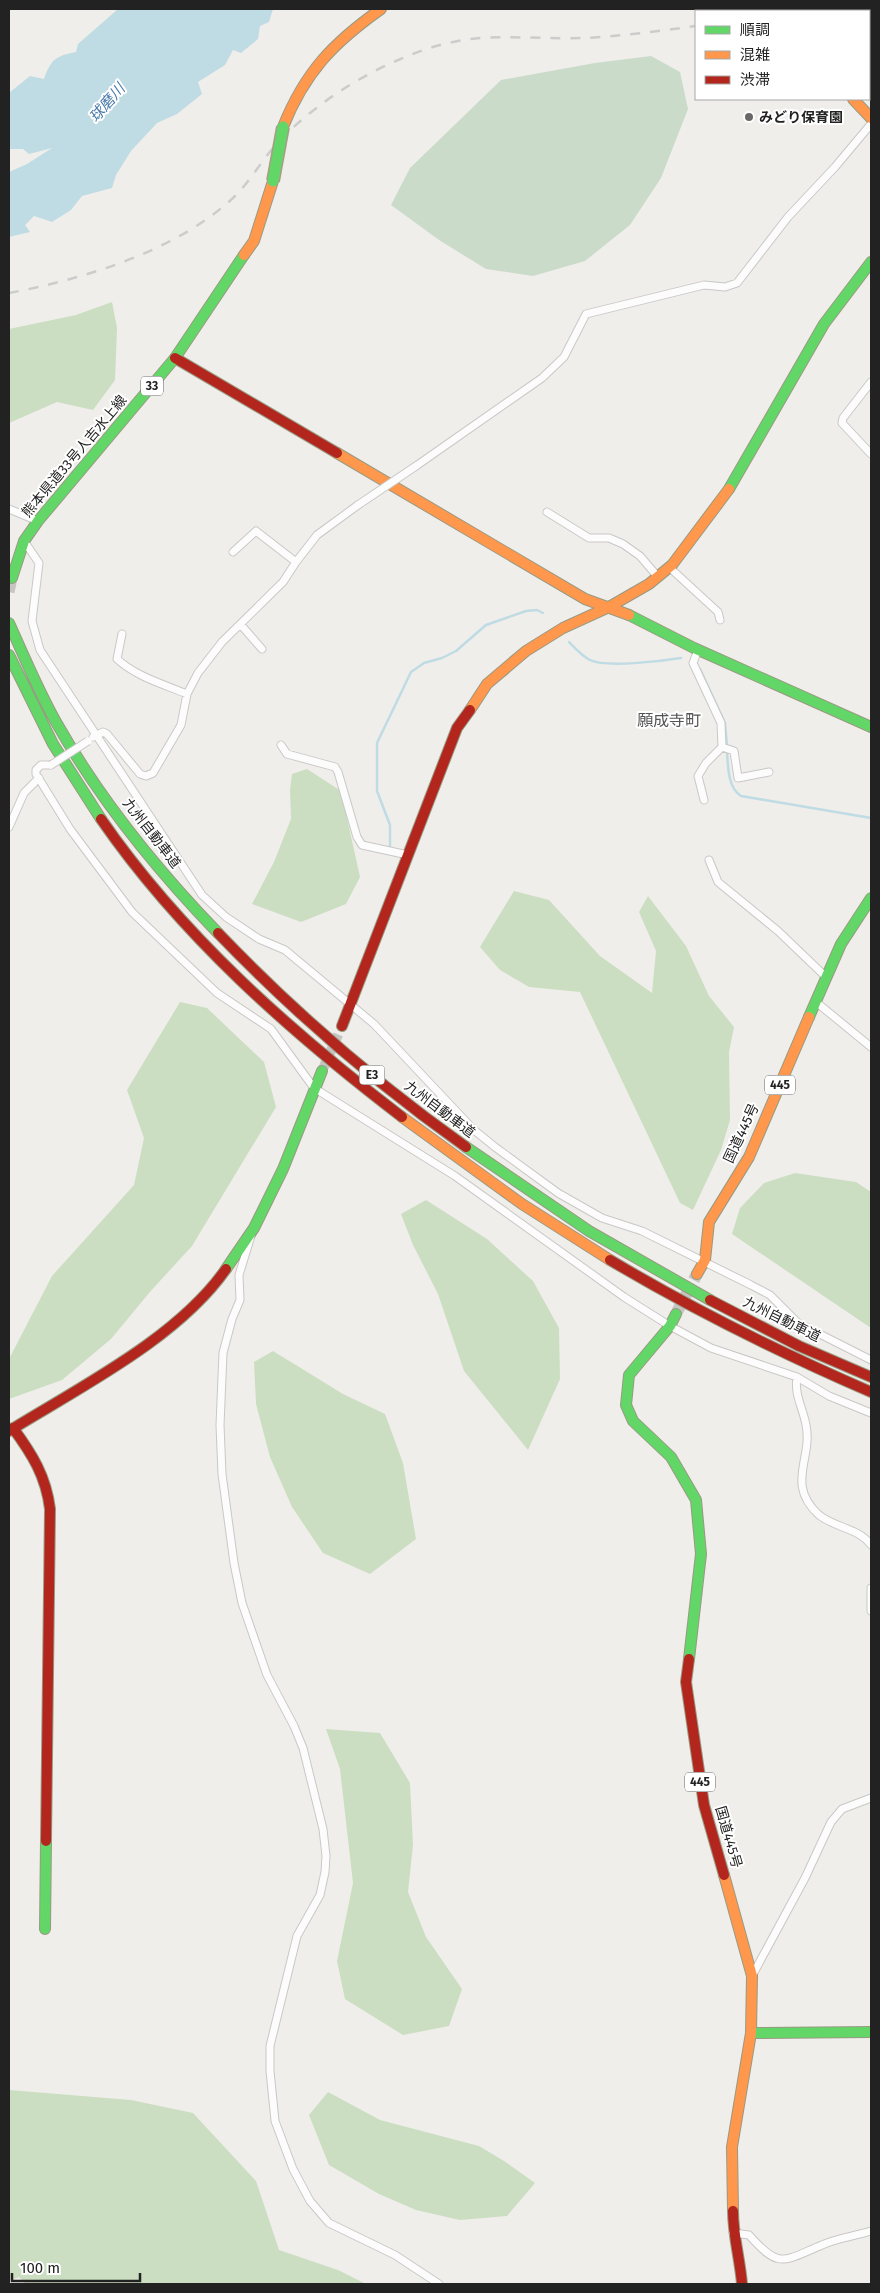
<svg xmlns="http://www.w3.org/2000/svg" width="880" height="2293" viewBox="0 0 880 2293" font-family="'Fira Sans','Noto Sans JP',sans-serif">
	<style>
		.forest { fill: #cbdec1 }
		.cemetery { fill: #cadbca }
		.water { fill: #bfdbe3 }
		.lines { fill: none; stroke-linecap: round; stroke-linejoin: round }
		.stream { stroke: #bfdbe3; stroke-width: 2.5 }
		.secondary-tunnel { stroke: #c7c5c3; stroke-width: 10; stroke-dasharray: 10 5; stroke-linecap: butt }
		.primary-tunnel { stroke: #c7c5c3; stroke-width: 11; stroke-dasharray: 11 5.5; stroke-linecap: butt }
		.highway-tunnel { stroke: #c7c5c3; stroke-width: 12; stroke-dasharray: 12 6; stroke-linecap: butt }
		.street-casing { stroke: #c9c8c7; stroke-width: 9 }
		.fast-casing { stroke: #999a82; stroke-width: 12 }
		.slow-casing { stroke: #999a82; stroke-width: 12 }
		.jam-casing { stroke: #999a82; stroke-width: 12 }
		.street { stroke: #fdfcfc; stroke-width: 7 }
		.fast { stroke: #63d668; stroke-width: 10 }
		.slow { stroke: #ff974d; stroke-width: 10 }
		.jam { stroke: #b3261e; stroke-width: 10 }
		.rail { stroke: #ccc; stroke-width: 2.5; stroke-dasharray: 10 10; stroke-linecap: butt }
		.street-bridge-casing { stroke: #c9c8c7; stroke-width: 9; stroke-linecap: butt }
		.fast-bridge-casing { stroke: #a79c86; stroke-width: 14; stroke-linecap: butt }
		.street-bridge { stroke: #fdfcfc; stroke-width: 7 }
		.fast-bridge { stroke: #63d668; stroke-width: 11 }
		.poi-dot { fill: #6a6968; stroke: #fff; stroke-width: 2 }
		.labels { text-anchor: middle; stroke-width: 4; stroke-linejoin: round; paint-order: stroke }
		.shield { fill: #fff; stroke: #646464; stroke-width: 1 }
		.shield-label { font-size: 12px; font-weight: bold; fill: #222 }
		.poi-label { font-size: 14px; font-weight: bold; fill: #222; stroke: #fff; text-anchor: start }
		.street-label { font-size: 14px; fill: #222; stroke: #fff }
		.water-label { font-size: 15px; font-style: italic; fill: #4a7aab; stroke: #fff }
		.quarter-label { font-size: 16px; fill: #555; stroke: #fff }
	</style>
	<rect width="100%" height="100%" fill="#f0eeeb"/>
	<path class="forest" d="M112,302L117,328L115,380L93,410L57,402L9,423V329L76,315Z
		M307,769L341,791L360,877L346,904L301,922L252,904L274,862L291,819L290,790L292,774Z
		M514,891L549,900L600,956L652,993L656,951L639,912L648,896L686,946L709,996L734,1027L729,1052L730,1120L721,1150L693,1210L680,1203L580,992L529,987L500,970L480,947Z
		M180,1002L207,1008L264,1062L276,1107L192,1246L149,1293L111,1339L62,1380L9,1399V1359L52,1276L134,1185L144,1138L127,1090Z
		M795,1173L856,1182L871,1192V1328L732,1234L740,1208L764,1183Z
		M426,1200L487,1239L533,1281L559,1328L560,1379L528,1450L464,1371L438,1294L413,1245L401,1214Z
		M273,1351L343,1394L385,1414L403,1463L416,1539L370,1574L323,1553L292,1507L270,1457L256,1404L254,1362Z
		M326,1729L380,1733L410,1783L413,1845L408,1892L426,1937L462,1989L449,2026L403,2035L345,1999L337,1961L353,1883L340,1769Z
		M9,2090L131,2100L193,2113L256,2181L279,2250L338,2270L366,2284H26L19,2277L9,2281Z
		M328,2092L380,2120L479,2146L504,2161L535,2183L507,2216L460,2220L416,2210L379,2194L329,2165L309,2115Z"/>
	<path class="cemetery" d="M651,56L680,72L688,109L661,178L630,225L585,261L533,276L486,269L439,240L391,205L410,168L501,80L595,63Z"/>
	<path class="water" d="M118,9H273L269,22L260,26L258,39L241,53L233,50L225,65L198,82L202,94L177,114L157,123L131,151L116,175L112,188L82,196L71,210L52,222L34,216L25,225L30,232L9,237V172L27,164L52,148L29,154L23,149H9V93L30,76L44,79C51,59 56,56 76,52L78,44Z"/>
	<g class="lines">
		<path class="stream" d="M569,642C575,648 582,656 590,660C606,668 662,661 681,658
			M700,669L725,723L727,746
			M727,752C728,767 728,788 741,796L871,818
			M390,847V825L377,791V743L411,672L424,663L442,658L456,651L486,625L526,611L537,610L543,613"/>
		<path class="secondary-tunnel" d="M322,1071L342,1026"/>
		<path class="primary-tunnel" d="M9,592L12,578"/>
		<path class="highway-tunnel" d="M677,1312L697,1274"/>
		<g class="street-casing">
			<path id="street" d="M869,43L871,41
				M871,382L843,418L842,423L871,454
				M416,466L542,378L564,357L586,314L704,285L725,287L737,283L788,217L835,167L871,124
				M9,509L38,521
				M547,512L589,538H609L623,544L640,556L658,577
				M24,541L39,563L32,621L40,650L202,895L226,917L259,939L285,950L374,1024L474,1130L495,1147L558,1193L602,1218L642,1231L751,1285L770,1295L798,1323L871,1360
				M233,552L256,531L296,562
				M669,567L718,612L720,620
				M241,625L262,649
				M122,634L117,659C137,677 163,684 187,694
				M698,650L693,663L721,723L722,747L706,763L698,776L704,800
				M93,737L103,732L107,734L140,774L146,776L153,773L181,725L187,694L198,673L222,642L283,582L296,562L317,535L358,505
				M281,745L287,754L335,767L338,772L357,837L362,845L408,855
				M722,747L734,751L738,778L769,772
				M51,765H41L36,770V774L70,829L132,912L217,993L271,1029L314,1088L455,1176L624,1297L670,1326L711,1348L797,1377L829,1396L871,1413
				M9,827L24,793L39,778
				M709,860L718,882L778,931L826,977
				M816,1002L871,1047
				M251,1236L239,1275L240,1300L232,1319L223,1353L220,1425L222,1474L234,1563L242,1603L267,1675L294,1726L303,1748L323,1829L326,1856L325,1872L320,1895L297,1936L270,2046V2071L275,2121L293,2169L310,2201L329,2223L395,2255L439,2284
				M797,1377C794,1395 803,1408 806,1425C813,1459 785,1484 819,1515C835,1528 859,1528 871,1545
				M871,1588V1611
				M752,1976L805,1878L831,1822L842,1809L871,1798
				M733,2233L749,2235C780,2270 783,2261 822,2245C837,2238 855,2236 871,2231"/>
		</g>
		<g class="fast-casing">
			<path id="fast" d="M767,9L769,11
				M729,489L824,324L871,262
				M12,578L24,541L38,521L175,358L244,255
				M629,615L694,648L871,727
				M9,623C24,656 38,690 56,722C99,798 157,870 218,933
				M9,655L53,744L101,819
				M809,1017L841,944L871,898
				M466,1147L589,1231L710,1300
				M226,1269L254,1228L283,1169L322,1071
				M676,1314L670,1326L629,1375L626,1405L633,1421L671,1457L696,1500L701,1554L689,1659
				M45,1929L46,1841
				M751,2033L871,2032"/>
		</g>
		<g class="slow-casing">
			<path id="slow" d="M853,99L871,118
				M283,127C305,72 333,43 381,9
				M244,255L254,241L273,181
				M337,453L585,599L629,615
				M470,710L487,684L526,651L563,628L609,607L649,584L672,565L729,489
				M402,1117L522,1204L610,1260
				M697,1274L705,1260L709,1222L749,1157L809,1017
				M724,1875L752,1976L751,2033L732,2147L733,2211"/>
		</g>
		<g class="jam-casing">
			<path id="jam" d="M175,358L337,453
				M101,819C181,935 291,1032 402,1117
				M218,933C293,1011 377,1084 466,1147
				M342,1026L457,728L470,710
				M610,1260C694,1310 781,1353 871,1392
				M710,1300L799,1346L871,1377
				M13,1428C32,1454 46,1476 50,1509L46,1841
				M9,1431C80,1387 178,1338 226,1269
				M689,1659L686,1682L704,1805L724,1875
				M733,2211C733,2236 740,2259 742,2284"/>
		</g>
		<use href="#street" class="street"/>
		<use href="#fast" class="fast"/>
		<use href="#slow" class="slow"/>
		<use href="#jam" class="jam"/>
		<path class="rail" d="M753,11L761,9
			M9,293C84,279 176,251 233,198C249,183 260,163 274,147C306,111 352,80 396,61C422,49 452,40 481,38C516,36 551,39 585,38C622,36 659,31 696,26"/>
		<g class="street-bridge-casing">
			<path id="street-bridge" d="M358,505L416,466
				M51,765L88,741"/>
		</g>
		<g class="fast-bridge-casing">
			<path id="fast-bridge" d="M273,181L283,127"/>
		</g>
		<use href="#street-bridge" class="street-bridge"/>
		<use href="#fast-bridge" class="fast-bridge"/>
	</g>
	<circle class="poi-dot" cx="749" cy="117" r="5"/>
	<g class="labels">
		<g class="shield">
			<rect x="141" y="376.5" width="22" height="19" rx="4"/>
			<rect x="359.5" y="1065.5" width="25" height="19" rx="4"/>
			<rect x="765" y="1075.5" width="30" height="19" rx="4"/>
			<rect x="685" y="1772.5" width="30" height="19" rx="4"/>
		</g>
		<g class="shield-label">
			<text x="152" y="390">33</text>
			<text x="372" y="1079">E3</text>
			<text x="780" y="1089">445</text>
			<text x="700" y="1786">445</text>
		</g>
		<g class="poi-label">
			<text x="759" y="122">みどり保育園</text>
		</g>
		<g class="street-label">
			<text transform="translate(74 456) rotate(-50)" y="5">熊本県道33号人吉水上線</text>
			<text transform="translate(152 833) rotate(52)" y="5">九州自動車道</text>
			<text transform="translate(440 1109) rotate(37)" y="5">九州自動車道</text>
			<text transform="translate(741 1133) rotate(-65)" y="5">国道445号</text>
			<text transform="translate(782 1319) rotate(26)" y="5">九州自動車道</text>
			<text transform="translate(729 1837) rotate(74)" y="5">国道445号</text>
		</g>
		<g class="water-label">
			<text transform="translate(107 103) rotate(-49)" y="5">球磨川</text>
		</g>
		<g class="quarter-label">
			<text x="669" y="726">願成寺町</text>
		</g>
	</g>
	<rect width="880" height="2293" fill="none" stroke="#222222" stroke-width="20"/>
	<rect x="695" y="10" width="175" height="90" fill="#ffffff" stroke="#a7a7a7"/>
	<rect x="705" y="26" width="25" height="8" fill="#63d668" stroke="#a7a7a7"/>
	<text x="740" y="35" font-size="15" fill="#222222">順調</text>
	<rect x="705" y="51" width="25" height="8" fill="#ff974d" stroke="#a7a7a7"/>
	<text x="740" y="60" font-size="15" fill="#222222">混雑</text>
	<rect x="705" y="76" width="25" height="8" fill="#b3261e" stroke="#a7a7a7"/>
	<text x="740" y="85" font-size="15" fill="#222222">渋滞</text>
	<path d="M12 2273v8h128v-8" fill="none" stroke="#222222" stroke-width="2.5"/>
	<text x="20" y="2273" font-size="15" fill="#222222" stroke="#ffffff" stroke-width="4" paint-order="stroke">100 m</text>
</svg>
